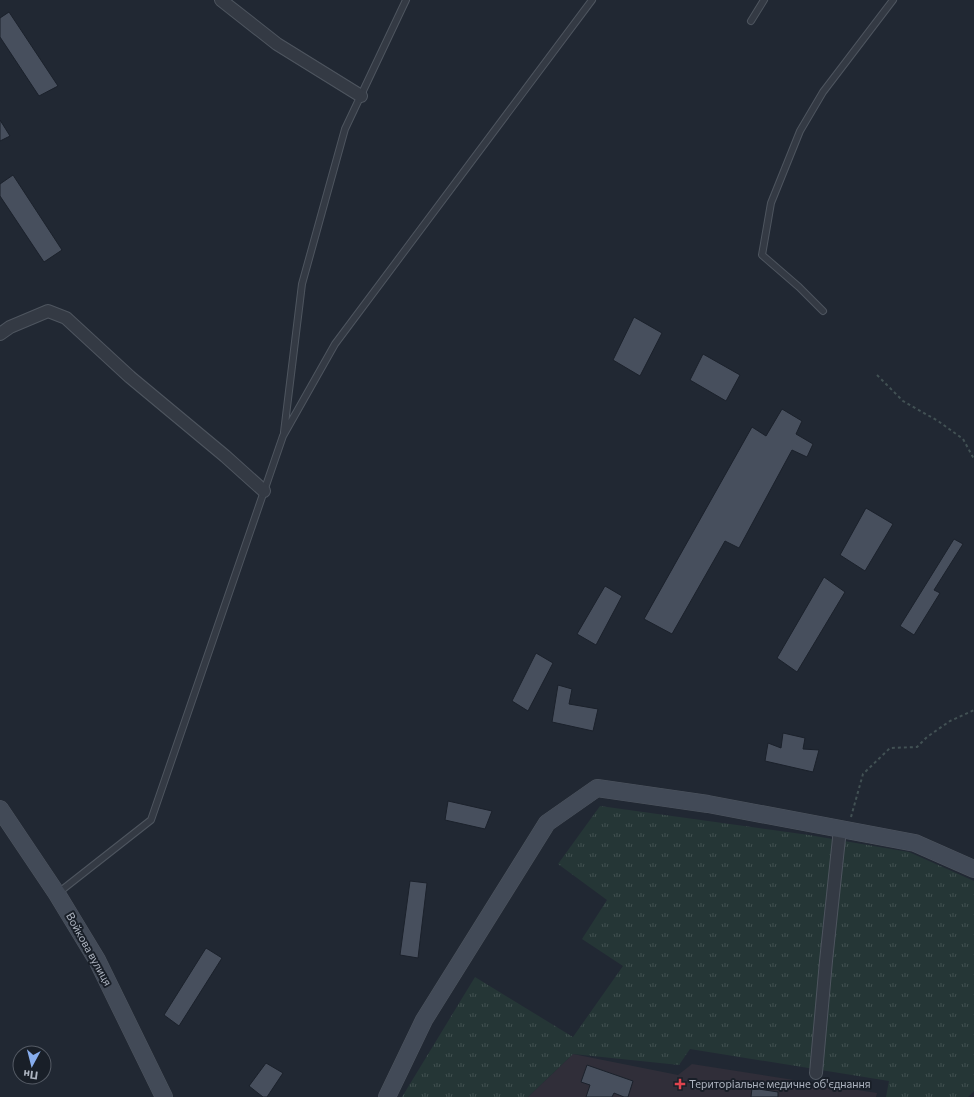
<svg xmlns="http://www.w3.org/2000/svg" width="974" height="1097" viewBox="0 0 974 1097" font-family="Commissioner,sans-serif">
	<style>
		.medical { fill: #302e39 }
		.park { fill: url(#park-tufts) }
		.building { fill: #474f5d; stroke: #1b212b }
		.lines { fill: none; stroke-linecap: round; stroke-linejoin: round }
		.lane-casing { stroke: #4e555f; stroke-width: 8 }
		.street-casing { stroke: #4e555f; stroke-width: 14 }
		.secondary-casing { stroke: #4e555f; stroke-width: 18 }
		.path { stroke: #425154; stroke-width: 2; stroke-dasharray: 3 3; stroke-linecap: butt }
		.lane { stroke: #343a44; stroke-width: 6 }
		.street { stroke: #343a44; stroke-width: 12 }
		.secondary { stroke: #424a57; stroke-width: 17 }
		.health-dot { fill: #e0444e; stroke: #191f28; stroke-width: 1.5 }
		.labels { text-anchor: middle; stroke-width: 4; stroke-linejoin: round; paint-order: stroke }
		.street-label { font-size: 11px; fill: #aeb5c1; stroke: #191f28 }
		.poi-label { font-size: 11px; fill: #aeb5c1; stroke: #191f28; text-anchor: start }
	</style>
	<defs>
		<pattern id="park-tufts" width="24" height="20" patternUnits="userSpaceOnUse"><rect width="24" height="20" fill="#253636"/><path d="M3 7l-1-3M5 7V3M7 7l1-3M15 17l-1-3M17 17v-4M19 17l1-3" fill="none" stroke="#425151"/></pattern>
	</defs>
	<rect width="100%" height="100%" fill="#212833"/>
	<path class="medical" d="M573,1054L678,1075L692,1064L877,1093L876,1097H528Z"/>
	<path class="park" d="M600,806L809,835L909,852L974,881V1091L968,1097H886L889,1081L690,1049L679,1065L573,1054L528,1097H402L475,977L573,1037L623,966L582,939L607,900L558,864Z"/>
	<path class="building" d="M9,12L58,86L39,96L0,37V18Z
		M0,120L10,136L0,141Z
		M13,175L62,250L44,262L0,196V184Z
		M634,317L662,333L640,376L613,360Z
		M703,354L740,375L726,401L690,380Z
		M782,409L802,421L796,434L813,444L807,457L792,450L739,548L725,541L672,634L644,619L752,427L766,436Z
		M866,508L893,524L865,571L840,555Z
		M954,539L963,544L934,590L940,593L914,635L900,626Z
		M824,577L845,592L797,672L777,658Z
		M605,586L622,596L596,645L577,634Z
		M536,653L553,663L528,711L512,701Z
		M558,685L572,689L569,704L598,709L593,731L552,722Z
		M783,733L805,738L803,749L819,750L813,772L765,761L768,743L781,748Z
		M448,801L492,811L485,829L445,820Z
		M410,881L427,883L418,958L400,955Z
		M206,948L222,958L179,1026L164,1015Z
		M266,1063L283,1073L267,1097H263L249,1086Z
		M587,1065L633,1081L628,1097H624L614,1093L612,1097H586L590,1085L581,1082Z
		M752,1088L778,1092V1097H751Z"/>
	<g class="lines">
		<g class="lane-casing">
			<path id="lane" d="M751,21L764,0
				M823,311L799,287L762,255L771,203L800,131L823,92L893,0
				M284,432L302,284L345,129L406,0
				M58,893L151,820L283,436L335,344L592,0"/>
		</g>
		<g class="street-casing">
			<path id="street" d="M221,0L277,44L361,96
				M0,334L10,327L48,311L66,318L130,377L225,456L264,491
				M816,1073L826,961L840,829"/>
		</g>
		<g class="secondary-casing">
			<path id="secondary" d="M0,809L57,894L97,960L164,1097
				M387,1097L424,1020L547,823L597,788L708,804L915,843L974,869"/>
		</g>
		<path class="path" d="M877,375L903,401L938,421L963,439L974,459
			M851,817L863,774L890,748L917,747L927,737L950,721L974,710"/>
		<use href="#lane" class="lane"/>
		<use href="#street" class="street"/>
		<use href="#secondary" class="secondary"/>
	</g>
	<path class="health-dot" d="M678 1078h4v4h4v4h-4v4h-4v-4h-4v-4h4z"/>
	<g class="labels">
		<g class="street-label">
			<text transform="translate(89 949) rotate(61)" y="4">Войкова вулиця</text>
		</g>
		<g class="poi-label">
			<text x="689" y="1088">Територіальне медичне об'єднання</text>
		</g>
	</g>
	<g transform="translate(32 1065) rotate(187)"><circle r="19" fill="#191f28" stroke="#555b65"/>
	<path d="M0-3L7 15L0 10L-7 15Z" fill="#87aded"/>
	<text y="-6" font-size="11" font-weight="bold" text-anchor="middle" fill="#aeb5c1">Пн</text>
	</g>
</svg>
